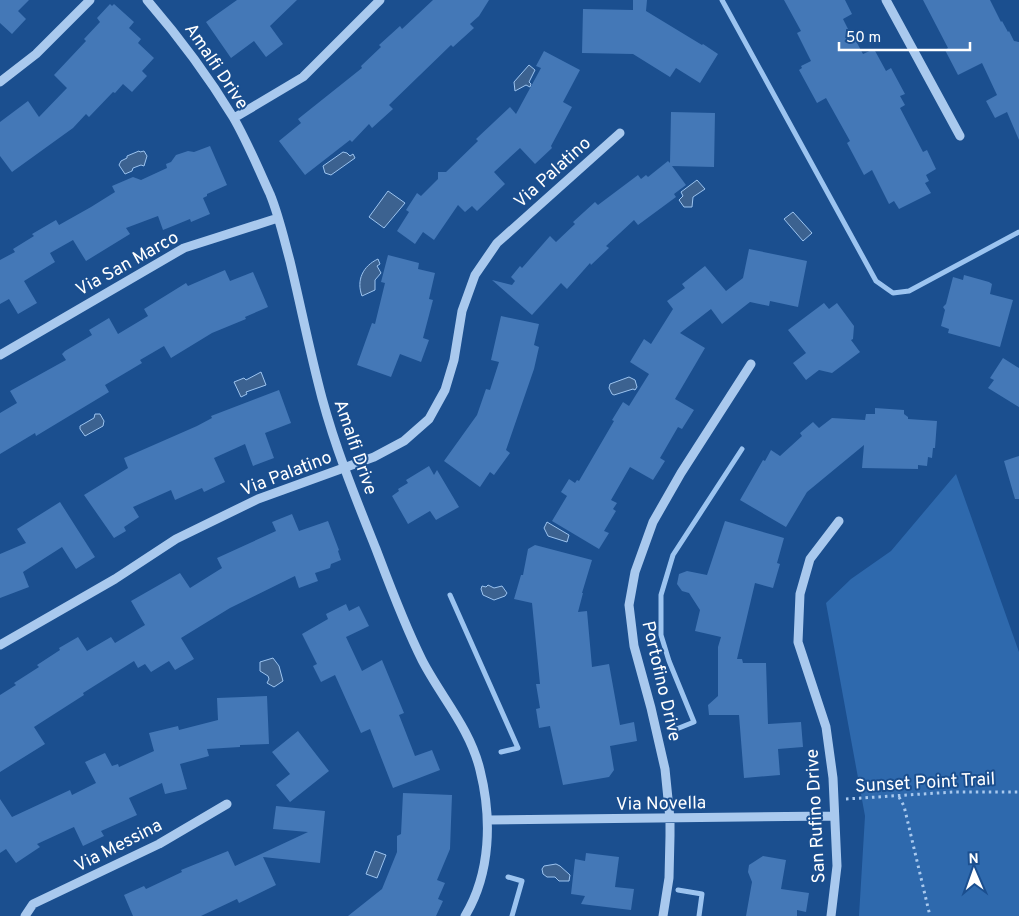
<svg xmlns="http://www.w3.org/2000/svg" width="1019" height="916" viewBox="0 0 1019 916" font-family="Overpass,sans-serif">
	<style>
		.green { fill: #2e69ad }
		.water { fill: #3c6290; stroke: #9cc4f0 }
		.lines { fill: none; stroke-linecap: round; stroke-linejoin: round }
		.stream { stroke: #9cc4f0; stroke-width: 5 }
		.building { fill: #4478b7 }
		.path { stroke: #a9c9ee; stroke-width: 3; stroke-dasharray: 2.5 4; stroke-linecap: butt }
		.minor { stroke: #a9c9ee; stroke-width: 9 }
		.labels { text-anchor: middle; stroke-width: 4; stroke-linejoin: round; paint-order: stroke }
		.street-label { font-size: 18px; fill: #fff; stroke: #1b4f8f }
	</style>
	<rect width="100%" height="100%" fill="#1b4f8f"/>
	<path class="green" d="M956,474L1019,652V916H859L865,816L826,603L851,579L891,551Z"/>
	<path class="water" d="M529,65L535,70L529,82L531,84L530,87L526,85L515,91L514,82Z
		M139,151L140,152L144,151L147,156L144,166L141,165L133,168L132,171L125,174L119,165L121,161L127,158V156Z
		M343,152L347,153L350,156L353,154L355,158L331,175L325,173L323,166Z
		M697,180L705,189L693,197L692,207H684L679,200L683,196L681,192Z
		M388,191L405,203L384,228L369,217Z
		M793,212L812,233L803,241L784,219Z
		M378,259L380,264L377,266L381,273L375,280V290L362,296C356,280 363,266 378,259Z
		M261,372L266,385L246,392L247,394L241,397L234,382L244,378L246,380Z
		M629,377L635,380L637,387L635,390L633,389L614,395L612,394L609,388L610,384Z
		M95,414H100L104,421L103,426L85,436L80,429V426L94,418Z
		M547,522L569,535L567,542L548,536L544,528Z
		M488,585L494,588L502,586L507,593L505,596L494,600L483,595L481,589L482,586L486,587Z
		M273,658L279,666L283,681L274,687L267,683L269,679L268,676L260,671V662Z
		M375,851L386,855L377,878L366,874Z
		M556,864L560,866L570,875L569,881H559L555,877H547L543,874L542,869L544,866Z"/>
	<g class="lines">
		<path class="stream" d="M722,0L876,281L893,293L909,291L1019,232
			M450,595L518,748L501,752
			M674,730L694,722L669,661L661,635V595L673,555L742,449
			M508,877L522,881L512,916
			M678,890L702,894L699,916"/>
	</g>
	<path class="building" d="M0,0H29L18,11L26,19L12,34L0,23Z
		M237,0H297L270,26L283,44L266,57L254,41L231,58L206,22Z
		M433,0H489L479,16L470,24L474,28L453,47L451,45L389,105L393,109L372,128L369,124L352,142L350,140L305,175L279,141L301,123L298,119L362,68L361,66L381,47L379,45L400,26L402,29Z
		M633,0H647L646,11L702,45L703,44L718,54L700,83L676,68L670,77L633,54L582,53L583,9L633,10Z
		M784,0H845L852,14L843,19L854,41H856L863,54L874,49L886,71L891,68L905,94L900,96L905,105L900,108L923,152L927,150L936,169L926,175L929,181L925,183L931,193L899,209L894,201L889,204L872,170L864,175L847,143L850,141L826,98L817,103L799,70L802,68L801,66L811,61L797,33L801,31Z
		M923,0H990L1001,22L1002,21L1008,32L1009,31L1014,41L1019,42V140L1007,112L995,118L986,101L997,95L982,63L958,75L945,50L948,48Z
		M110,4L112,6L114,4L134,22L129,28L141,39L138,43L154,58L142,71L147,76L132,92L123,84L115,93L113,92L89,117L86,114L73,128L12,172L0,156V122L28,101L39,117L67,88L54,75L86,41L84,39L100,22L97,18Z
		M544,51L580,70L563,102L572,107L551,146L552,148L535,164L520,148L494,172L505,184L477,211L472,206L465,212L458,205L434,240L423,232L415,244L397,231L409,212L406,210L417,193L421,196L438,179V172H446L478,141L476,139L510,107L516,114L541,68L536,66Z
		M671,112L715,113L714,167L672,166L686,185L674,194L676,197L638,225L634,220L606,246L609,248L591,265L590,263L567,289L561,283L532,315L492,280L512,285L515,281L511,277L520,266L522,268L550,236L556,242L575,224L573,222L595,202L598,205L638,175L641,179L646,175L648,177L668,161L670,163Z
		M210,146L227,185L207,194V196L203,198L210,214L191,222L190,219L163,230L158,216L126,228L130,234L86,261L73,240L50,253L55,262L24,281L37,303L18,314L9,299L0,304V260L15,252L13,249L34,236L32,234L56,220L59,225L91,207L115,192L112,186L133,177L141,180L167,168L166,164L171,162L176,155L188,151L194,152Z
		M749,249L807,261L798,307L770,301L769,306L750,302L722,324L711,309L680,333L705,348L675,399L694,410L682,429L678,427L660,458L665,461L653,480L630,467L611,500L617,503L613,509L616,511L604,531L609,533L599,549L552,521L567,496L561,492L569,479L575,483L577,480L579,481L614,421L612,420L623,402L629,406L649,374L630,362L644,339L651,344L673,309L667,301L685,288L682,284L705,266L726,291L743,278Z
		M388,255L419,263L418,269L435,273L429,299L433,300L423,338L429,340L421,362L400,354L391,377L357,365L372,323L375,324L385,283L381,282Z
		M225,270L230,281L253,272L268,307L245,317L246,319L212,333L171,358L164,346L140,360L142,363L105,385L109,392L36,436L35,433L0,454V413L17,403L10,391L66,360L62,354L65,351L92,335L89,330L109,318L118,334L148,316L144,309L186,283L188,286Z
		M964,275L989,282L992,284L990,294L1013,300L1000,347L948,333L949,329L941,326L945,310L943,307L946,304L953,277L963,280Z
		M824,303L829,309L837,303L854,326L853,339L851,340L860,352L832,373L819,370L806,380L793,363L806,353L788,330Z
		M501,316L539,324L534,345L539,347L534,369L506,450L510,453L494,475L490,472L480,487L444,461L477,415L486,389L490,390L499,362L491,360Z
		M1003,358L1019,368V407L988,388L994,380L990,378Z
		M279,390L291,423L265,433L274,458L253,466L245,444L214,458L225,482L204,492L202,488L175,500L171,490L133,507L139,517L124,527L126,531L114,538L84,495L128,468L124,458L197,426L212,418L211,416Z
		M875,408L904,410V414L908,417V419L937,421L935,448H933L932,458L928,457L927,466L918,465V469L862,468L864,445L807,492L786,527L740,500L763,460L765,461L771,450L780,456L802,436L800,433L813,422L819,428L832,418L865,420L866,414H875Z
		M1019,456V499H1015L1004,461Z
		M429,466L434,475L437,470L459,507L436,520L430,511L408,524L392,496L399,491L398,489L408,483L406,480Z
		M60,502L95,557L76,569L62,547L23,572L29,587L0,598V554L26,543L17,529Z
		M292,514L299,531L328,521L339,550L338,551L341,560L331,564L330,568L315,573L318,581L299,588L295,576L230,608L181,638L194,659L175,670L169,661L151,672L145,664L138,668L134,661L83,693L84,695L34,727L45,744L0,772V695L16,685L14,683L39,667L37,665L60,650L59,648L78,637L87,651L111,637L115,643L145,625L131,601L180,573L190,588L222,568L217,558L276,531L272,522Z
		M725,521L784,538L777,563L780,564L773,588L755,583L737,659H742L743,663H766L768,724L801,722L803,747L778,749L780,775L744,778L739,715H709L708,705L718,696V647L721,637L695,631L700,610L689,593L682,591L677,584L679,574L687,571L707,575Z
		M535,545L592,560L582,593H583L578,612L587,611L592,667L609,664L620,725L634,722L637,741L610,746L614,770L609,777L563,785L550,726L539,728L536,709L540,708L536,684H540L532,603L514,599L521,575H523L528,549Z
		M346,604L349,611L359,606L369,626L346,637L362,671L382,660L404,713L399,715L415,756L432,750L440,770L393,788L370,729L361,733L335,675L321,682L313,666L317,664L302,634L328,619L326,614Z
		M267,696L269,744L240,745V747L207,749L209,756L180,764L187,789L165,794L162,783L129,798L137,815L101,831L104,836L83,846L74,827L37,844L40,847L16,863L6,849L0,853V799L12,817L70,790L72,795L96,783L85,762L105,753L112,766L118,764L119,767L154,751L149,733L178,726L179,730L218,720L217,698Z
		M298,731L329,771L290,802L276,785L290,774L272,752Z
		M403,793L452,795L450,849L437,880L445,883L438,899L443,901L436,916H348L382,889L397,852V836L401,834Z
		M276,806L325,811L320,863L263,857L276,885L239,903L237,899L201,916H133L124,895L144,886L146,889L182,872L181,870L228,851L235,866L308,832L273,829Z
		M586,853L619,857L615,887L634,889L631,910L581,904L585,896L571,894L575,859L585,861Z
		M763,856L786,860L781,889L809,893L806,912L797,910V916H746L752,882L748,872L749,865Z"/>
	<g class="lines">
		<path class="path" d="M899,797L904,806L930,916
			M846,799L953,792H1019"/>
		<path class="minor" d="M147,0C179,37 208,76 233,117C246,139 259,170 270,194C279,216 284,239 290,261C301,307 310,353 322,398C336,450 356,499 376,549C390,586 404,624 422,660C441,697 470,728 480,770C492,818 491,873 465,916
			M886,0L960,136
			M0,82L36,54L90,0
			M234,118L303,77L380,0
			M0,355L184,248L278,218
			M0,645L115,579L176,539L258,499L374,457L404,441L429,419L445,390L454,360L462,311L475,275L497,243L620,133
			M488,820L834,816
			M25,916L33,904L159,844L227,804
			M663,916L669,878L670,836V819L665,769L651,708L634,646L629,605L635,572L653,522L681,473L751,364
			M831,916L837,866L833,778L826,727L798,642L800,594L810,559L839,521"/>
	</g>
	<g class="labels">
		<g class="street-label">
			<text transform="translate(217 66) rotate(56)" y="6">Amalfi Drive</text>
			<text transform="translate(552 172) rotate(-42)" y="6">Via Palatino</text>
			<text transform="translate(127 263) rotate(-29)" y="6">Via San Marco</text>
			<text transform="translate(356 447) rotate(71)" y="6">Amalfi Drive</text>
			<text transform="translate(286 473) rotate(-21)" y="6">Via Palatino</text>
			<text transform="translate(662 681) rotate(77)" y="6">Portofino Drive</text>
			<text transform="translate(925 782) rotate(-3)" y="6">Sunset Point Trail</text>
			<text transform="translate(661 803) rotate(-1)" y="6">Via Novella</text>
			<text transform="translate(815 816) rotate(-93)" y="6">San Rufino Drive</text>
			<text transform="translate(118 845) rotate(-27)" y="6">Via Messina</text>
		</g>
	</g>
	<g transform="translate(974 871) rotate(358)" stroke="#1b4f8f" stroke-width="4" paint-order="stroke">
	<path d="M0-4L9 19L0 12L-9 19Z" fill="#ffffff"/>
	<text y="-8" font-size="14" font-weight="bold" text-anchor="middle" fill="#ffffff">N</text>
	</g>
	<path d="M839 42v8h131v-8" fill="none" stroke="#ffffff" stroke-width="2.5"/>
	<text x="846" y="42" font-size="15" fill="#ffffff" stroke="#1b4f8f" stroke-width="4" paint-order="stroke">50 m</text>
</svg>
